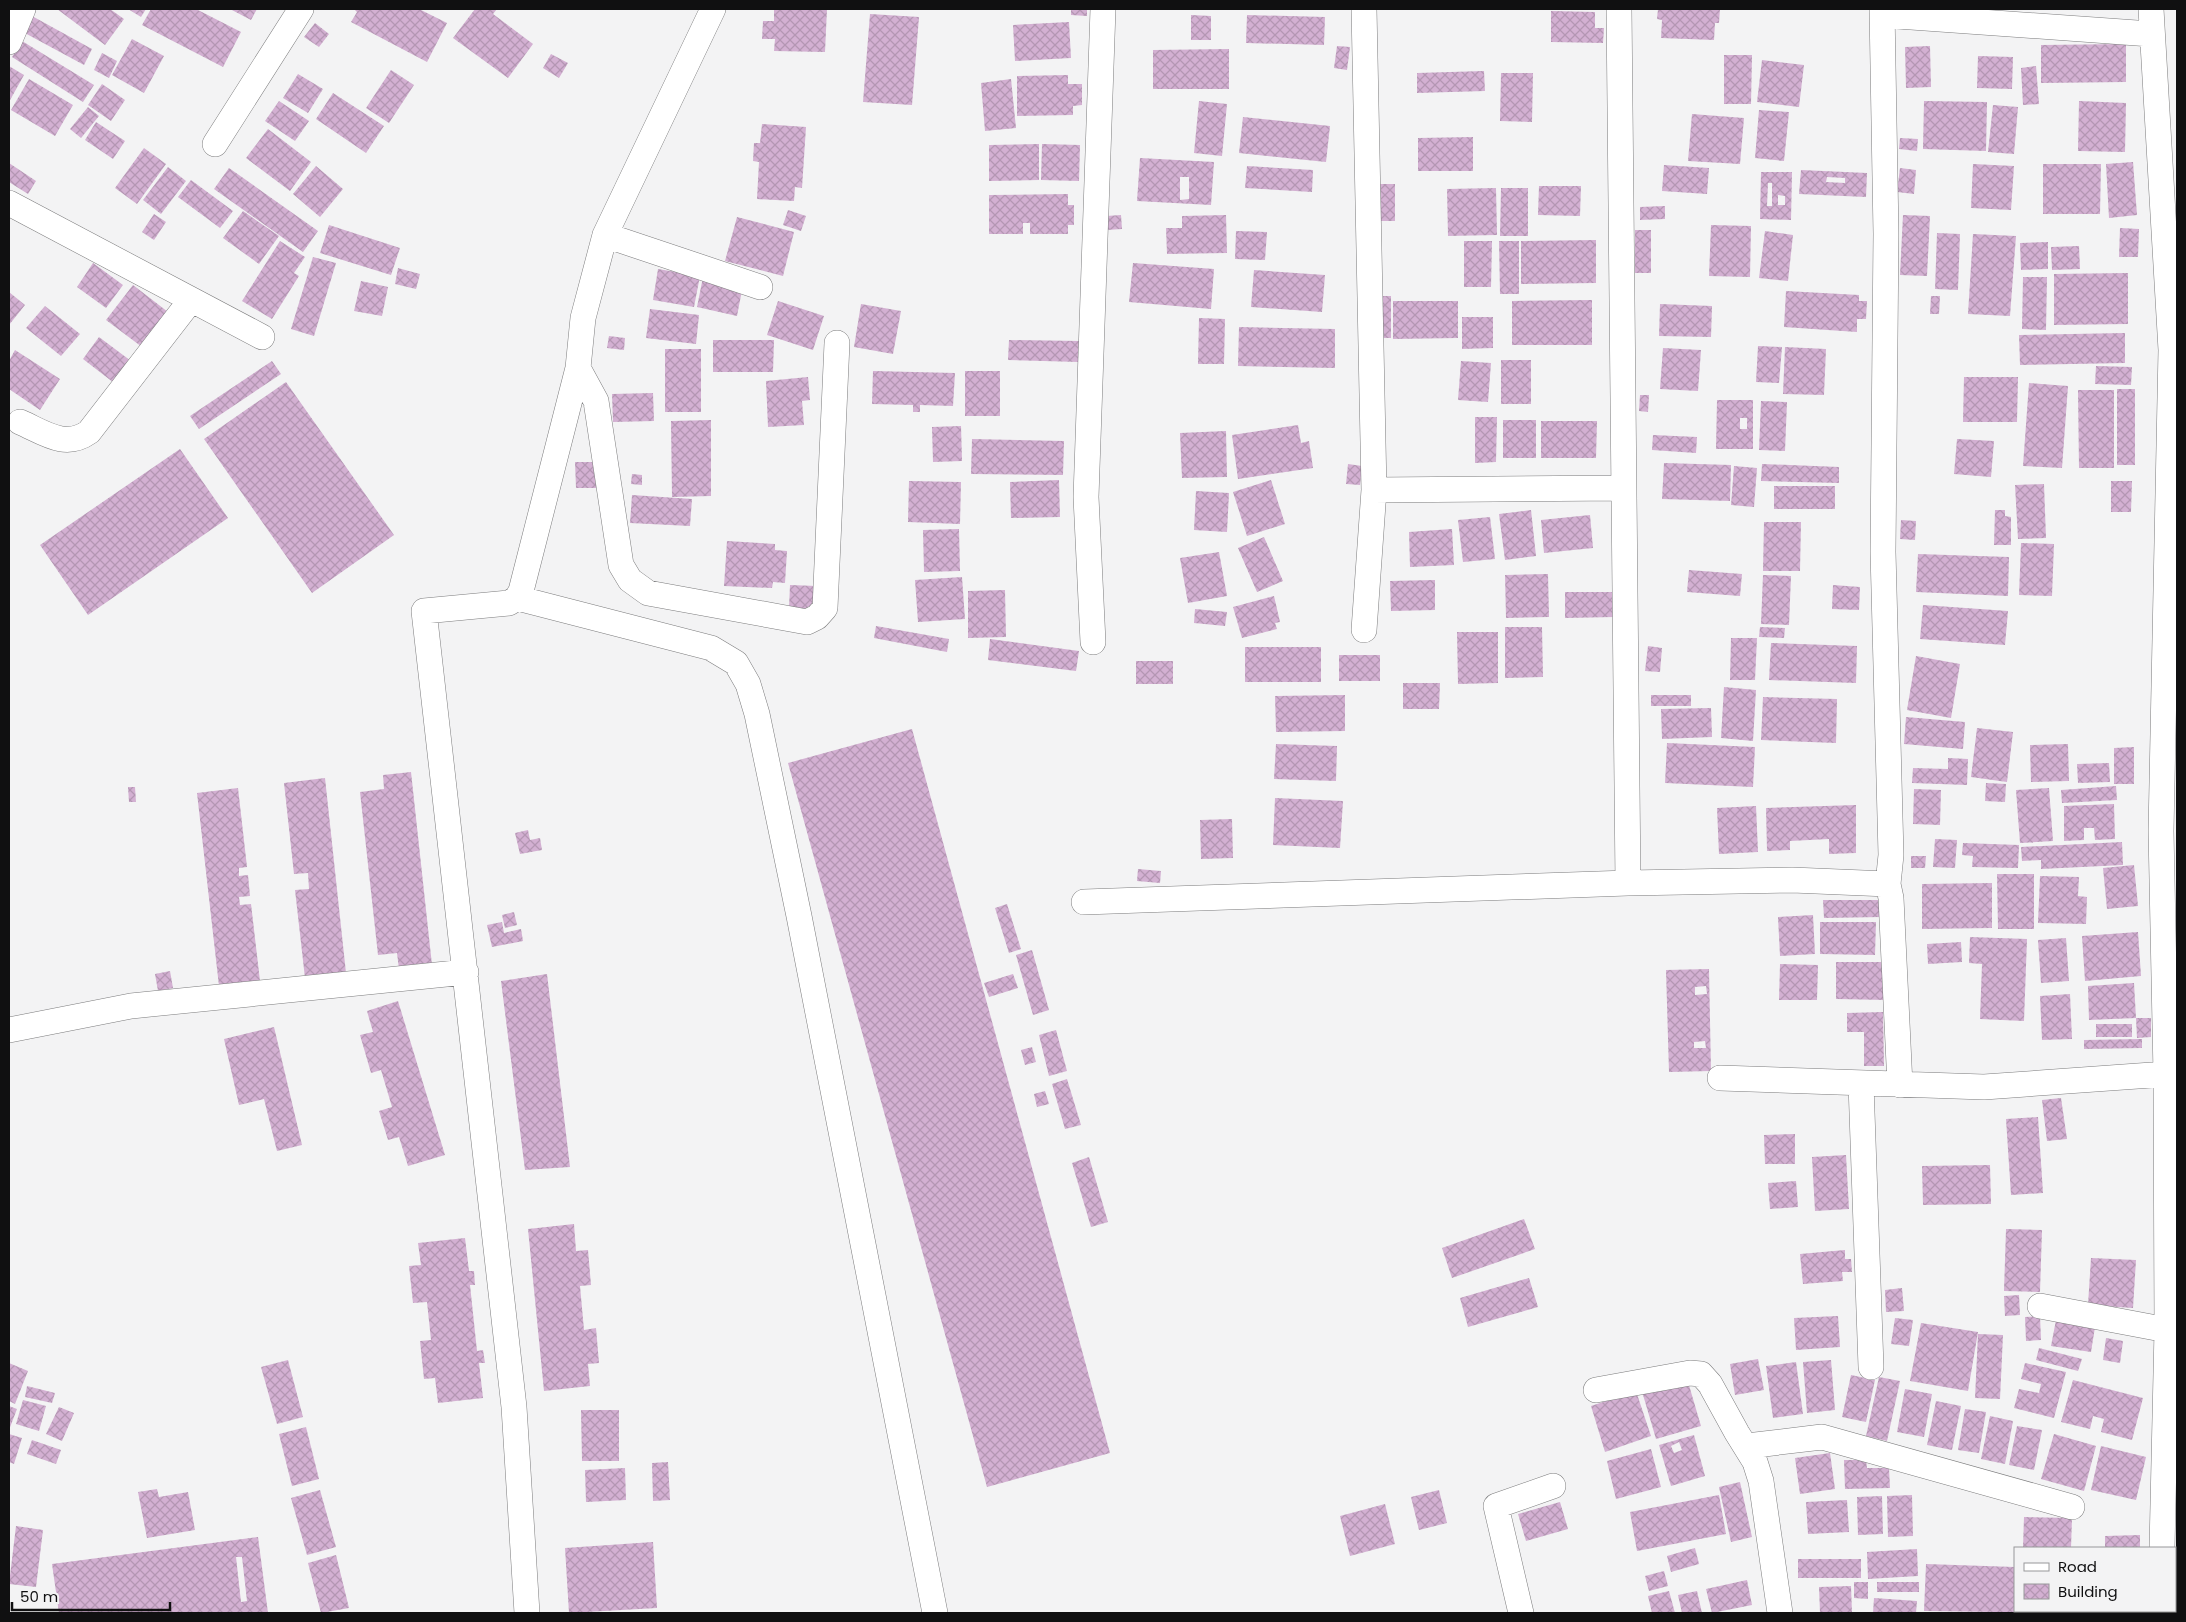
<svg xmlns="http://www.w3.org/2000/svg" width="2186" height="1622" viewBox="0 0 2186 1622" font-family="Poppins,sans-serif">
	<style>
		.building { fill: url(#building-cross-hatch); fill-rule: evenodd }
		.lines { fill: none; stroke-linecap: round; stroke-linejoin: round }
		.minor-casing { stroke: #7c7c7d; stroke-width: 26 }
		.minor { stroke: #fff; stroke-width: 25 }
	</style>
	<defs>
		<pattern id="building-cross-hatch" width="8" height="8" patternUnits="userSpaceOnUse" patternTransform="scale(1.25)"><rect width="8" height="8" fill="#d3b0d2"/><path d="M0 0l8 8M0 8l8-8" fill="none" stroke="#b496b3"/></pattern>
	</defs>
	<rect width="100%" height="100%" fill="#f3f3f4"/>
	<path class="building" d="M57,9H110L124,19L105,45Z
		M128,9H146L141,17Z
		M151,9H196L241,32L223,67L142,25Z
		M230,9H257L251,20Z
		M354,9H419L447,23L427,62L351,22L357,12Z
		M475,9H497L493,14L533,44L508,78L453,38Z
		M774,9H827L825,52L774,51L775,39H762L763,21H774Z
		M1071,9H1087V16L1071,15Z
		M1658,9H1720L1719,23H1715L1714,40L1661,38L1662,20L1657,19Z
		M1551,11L1595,12V28H1604L1603,43L1551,42Z
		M870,14L919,17L912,105L863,102Z
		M1191,15L1211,16V40H1191Z
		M1247,15L1325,17L1324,45L1246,43Z
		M32,16L92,49L84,65L23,32Z
		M1069,22L1071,58L1015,61L1013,25Z
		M315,23L329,34L319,47L304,37Z
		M132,39L164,56L144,93L112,75Z
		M22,41L94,85L83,102L12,57Z
		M2126,44V82L2041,83V45Z
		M1337,46L1350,47L1347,70L1334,68Z
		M1930,46L1931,87L1906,88L1905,47Z
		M1229,49V89H1153V50Z
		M102,53L117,61L109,78L94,70Z
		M551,54L568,63L559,78L543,68Z
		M1724,55H1752L1751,104H1724Z
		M1978,56L2013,57L2012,89L1977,88Z
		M1762,60L1804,65L1799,107L1757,102Z
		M9,66L24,75L9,102Z
		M2036,66L2039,104L2023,105L2021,68Z
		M391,70L414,85L389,123L366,108Z
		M1484,71L1485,91L1417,93V73Z
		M1501,73H1533L1532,122L1500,121Z
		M298,74L323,89L308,113L283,98Z
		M1068,75V84H1082V105L1073,106V115L1017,116V76Z
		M29,79L73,105L55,136L11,110Z
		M1011,79L1016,128L985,131L981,83Z
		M102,84L125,100L111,121L88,105Z
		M333,93L384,126L366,153L316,119Z
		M279,101L309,121L295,141L265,121Z
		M1199,101L1227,104L1222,156L1194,153Z
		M1924,101L1987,102L1986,151L1923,149Z
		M2079,101L2126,103L2125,152L2078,151Z
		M1993,105L2018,107L2014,154L1988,152Z
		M88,107L99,116L81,138L70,129Z
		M1759,110L1789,112L1784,161L1755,158Z
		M1692,114L1744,118L1740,164L1688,161Z
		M1243,117L1330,126L1326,162L1239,153Z
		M96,122L125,141L113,159L85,140Z
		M762,124L806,127L802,188L795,187L794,201L757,199L759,162L753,161L754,143H760Z
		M268,129L311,162L290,191L246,158Z
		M1473,137V171H1418V138Z
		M1900,138L1918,139L1917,151L1899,149Z
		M1039,144V180L989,181V145Z
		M1042,144L1080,145L1079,181L1041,180Z
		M144,148L166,164L137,204L115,188Z
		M1140,158L1214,162L1211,205L1137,201ZM1180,177H1189V199L1180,200Z
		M2133,162L2137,215L2109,218L2106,164Z
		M9,163L36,181L28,194L9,182Z
		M1973,164L2014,166L2011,210L1971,208Z
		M2043,164H2101L2100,214H2043Z
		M1664,165L1709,168L1707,194L1662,191Z
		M316,166L343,189L320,217L293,194Z
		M1247,166L1313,170L1312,192L1245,188Z
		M168,167L186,181L161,214L143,200Z
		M229,168L318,231L303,252L214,189Z
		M1900,168L1916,170L1914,194L1897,192Z
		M1801,170L1867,173L1866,197L1799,194ZM1827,177L1845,178V183L1826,182Z
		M1761,172H1792L1791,220L1760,219ZM1768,183H1772V206H1767ZM1778,195L1785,196V205H1778Z
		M191,180L233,211L220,228L178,197Z
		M1380,184H1395V221H1380Z
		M1539,186H1581L1580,216L1538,215Z
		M1496,188L1497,235L1448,236L1447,189Z
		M1501,188H1528V236H1500Z
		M1068,194V205H1074V225H1068V234H1030V223H1023V234H989V195Z
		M1665,206V219L1640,220V207Z
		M788,210L806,216L801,231L783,225Z
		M243,211L279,236L259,264L223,238Z
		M154,214L166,222L154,240L142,232Z
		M1121,215L1122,229L1107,230L1106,216Z
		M1226,215L1227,253L1167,254L1166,228H1182V216Z
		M1903,215L1930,216L1927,276L1900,275Z
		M737,217L794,232L783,276L725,261Z
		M329,225L400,248L391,275L320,253Z
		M1711,225L1751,226L1750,277L1709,276Z
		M2120,228L2139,229L2138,257H2119Z
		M1635,230H1651V273H1635Z
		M1236,231L1267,232L1265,260L1235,259Z
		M1765,231L1793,235L1788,281L1759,278Z
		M1937,233L1960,234L1958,290L1935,289Z
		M1973,234L2016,236L2010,316L1968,314Z
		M1596,240V283L1521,284V241Z
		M280,241L305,257L294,273L299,276L272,319L242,301Z
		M1464,241H1492L1491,287H1464Z
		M1499,241H1519V294H1500Z
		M2048,242V269L2021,270L2020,243Z
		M2079,246L2080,269L2052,270L2051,247Z
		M313,257L336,263L314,336L291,329Z
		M93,263L123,285L106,308L77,287Z
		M1133,263L1214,269L1211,309L1129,302Z
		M398,268L420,274L416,289L395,284Z
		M658,269L700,276L694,307L653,300Z
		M1254,270L1325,275L1322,312L1251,307Z
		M2128,273V324L2054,325V274Z
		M703,277L743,285L737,316L697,307Z
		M2023,277H2047L2046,330L2022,329Z
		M361,281L388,287L382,316L354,311Z
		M133,285L168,312L142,347L106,320Z
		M1786,291L1859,295V301H1867L1866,319H1857V332L1784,327Z
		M9,292L25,305L9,325Z
		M1380,296H1391V338H1380Z
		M1931,296H1940L1939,314H1930Z
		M1592,300V345H1512V301Z
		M778,301L824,316L813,350L767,335Z
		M1393,301H1458V338L1393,339Z
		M861,304L901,311L893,354L854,347Z
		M1660,304L1712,306L1711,337L1659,336Z
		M45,306L80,334L61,356L26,328Z
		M650,309L699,315L696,344L646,338Z
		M1462,317H1493V348L1462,349Z
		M1199,318L1225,319L1224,364H1198Z
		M1239,327L1335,329V368L1238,366Z
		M2125,333V363L2020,365L2019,335Z
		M609,336L625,338L624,350L607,348Z
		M99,337L135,364L118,386L83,359Z
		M713,340H774L773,372H713Z
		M1009,340L1080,341L1079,362L1008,360Z
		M1758,346L1782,347L1779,383L1756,382Z
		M1785,347L1826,349L1824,395L1783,394Z
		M1663,348L1701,350L1698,391L1660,389Z
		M665,349H701V412H665Z
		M15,350L60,379L40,410L9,389V361Z
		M1501,360H1531V404H1501Z
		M272,361L281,374L199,429L190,416Z
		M1461,361L1491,363L1488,402L1458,400Z
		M2096,366L2132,367L2131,385L2095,384Z
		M873,371L955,373L953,406L920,405V412H913V405L872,404Z
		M965,371H1000V416H965Z
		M808,377L810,400L802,401L804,425L768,427L766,381Z
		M1964,377H2018L2017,422H1963Z
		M286,382L394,535L312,593L204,439Z
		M2029,383L2068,386L2062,468L2023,466Z
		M2117,389H2135V465H2117Z
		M2078,390H2114V468H2079Z
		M653,393L654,421L613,422L612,394Z
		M1640,395H1649L1648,412L1639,411Z
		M1717,400H1753V449H1716ZM1740,418H1747V429H1740Z
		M1761,401L1787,402L1785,451L1759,450Z
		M1475,417H1497L1496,462L1475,463Z
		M711,420V496L672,497L671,421Z
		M1503,420H1536V458H1503Z
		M1541,421H1597L1596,458H1541Z
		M1298,425L1301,443L1309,441L1313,468L1238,479L1232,435Z
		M961,426L962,461L933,462L932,427Z
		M1226,431L1227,477L1182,478L1180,433Z
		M1653,435L1697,437L1696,453L1652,450Z
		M972,439L1064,441L1063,475L971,474Z
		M1957,439L1994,441L1991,477L1954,474Z
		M180,449L228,518L88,615L40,545Z
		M575,462H595L596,488H576Z
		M1664,463L1731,465L1730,501L1662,499Z
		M1348,464L1362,466L1360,485L1346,484Z
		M1762,464L1839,467V483L1761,481Z
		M1734,466L1757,468L1754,507L1731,505Z
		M632,474L642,475V485L631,484Z
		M1059,480L1060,517L1011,518L1010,482Z
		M1271,480L1285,524L1247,536L1233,492Z
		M909,481L961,482L960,524L908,522Z
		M2111,481H2132L2131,512H2111Z
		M2044,484L2046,538L2018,539L2015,485Z
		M1774,486H1835V509H1774Z
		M1196,491L1229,493L1227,532L1194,530Z
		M632,495L692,499L690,526L630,523Z
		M1531,510L1536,556L1505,560L1499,514Z
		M1995,510H2005V516L2011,517V545H1994Z
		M1590,515L1593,548L1544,553L1541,520Z
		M1490,517L1495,559L1463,562L1458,520Z
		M1901,520L1916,521L1915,540L1900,539Z
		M1764,522H1801L1800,571H1763Z
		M959,529L960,571L924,572L923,530Z
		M1452,529L1454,565L1410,567L1409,532Z
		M1264,537L1283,581L1257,592L1238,548Z
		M727,541L775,544V550L787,551L785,583L773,582L772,588L724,586Z
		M2021,543L2054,544L2052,596L2019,595Z
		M1219,552L1227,596L1188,603L1180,558Z
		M1918,554L2009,557L2008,596L1916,592Z
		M1689,570L1742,574L1740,596L1687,592Z
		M1548,574L1549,617L1506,618L1505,575Z
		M1763,575L1791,576L1789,625L1761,624Z
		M962,577L965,619L918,622L915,580Z
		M1435,580V610L1391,611L1390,581Z
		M790,585L817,586L816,610L789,608Z
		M1833,585L1860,587L1859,610L1832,609Z
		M1005,590L1006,637L968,638V591Z
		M1565,592H1614V617L1565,618Z
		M1274,596L1280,622L1275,623L1277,629L1242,638L1233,607Z
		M1923,605L2008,611L2005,645L1920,639Z
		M1195,609L1227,612L1225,626L1194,623Z
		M876,626L949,639L947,652L874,638Z
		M1505,627H1542L1543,677L1505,678Z
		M1760,627L1785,628L1784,638L1759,637Z
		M1457,632H1498V683L1458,684Z
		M1731,638H1757L1755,680H1730Z
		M990,639L1079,651L1076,671L988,660Z
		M1771,643L1857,646L1856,683L1769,680Z
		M1648,646L1662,648L1660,672L1645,671Z
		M1245,647H1321V682H1245Z
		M1339,655H1380V681H1339Z
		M1916,656L1960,664L1951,718L1907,710Z
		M1136,661H1173V684H1136Z
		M1403,683H1440L1439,709H1403Z
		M1724,687L1756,690L1753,741L1721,738Z
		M1345,695V731L1276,732L1275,696Z
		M1651,695H1691V706H1651Z
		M1763,697L1837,699L1836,743L1761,740Z
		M1711,708L1712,737L1662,739L1661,709Z
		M1906,717L1965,722L1963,749L1904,744Z
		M1977,728L2013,732L2007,782L1971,777Z
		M912,729L1110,1453L987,1487L788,763Z
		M1667,743L1755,747L1753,787L1665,783Z
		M1276,744L1337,746L1336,781L1274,779Z
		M2068,744L2069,781L2031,782L2030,745Z
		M2134,747V784H2114V748Z
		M1948,758L1968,759L1967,785L1912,783L1913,768L1948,769Z
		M2109,763L2110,782L2078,783L2077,764Z
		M411,772L432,965L399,969L397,953L378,955L360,792L384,789L383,775Z
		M325,778L346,973L305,978L295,890L309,889L308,873L294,874L284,783Z
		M1986,783L2006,784L2005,802L1985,801Z
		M2116,786L2117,800L2062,803L2061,790Z
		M128,787H135L136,802H129Z
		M238,788L247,867L239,868V876L248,875L250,896L239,897L240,905L251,904L260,981L219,986L197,793Z
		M2049,788L2053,841L2020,843L2016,790Z
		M1914,789L1941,790L1940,825L1913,824Z
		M1275,798L1343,801L1340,848L1273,845Z
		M2114,804L2115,839L2095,840L2094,828H2084V840L2064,841V806Z
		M1856,805V853L1829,854V839L1790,841V850L1767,851L1766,808Z
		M1756,806L1758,852L1719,854L1717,808Z
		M1232,819L1233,858L1201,859L1200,820Z
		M528,830L530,840L540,838L542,850L520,854L515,833Z
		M1935,839L1957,840L1955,868L1933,867Z
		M2122,842L2123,865L2041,869V860L2022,861L2021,847Z
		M1963,843L2019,845L2018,868L1972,867L1973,856L1962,855Z
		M1911,856H1926L1925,868H1911Z
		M2134,865L2138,906L2107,909L2103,868Z
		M1138,869L1161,871L1160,883L1137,881Z
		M1997,874H2034V929H1998Z
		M2040,876L2079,877L2078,896L2087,897L2086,924L2038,923Z
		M1992,883V928L1922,929V884Z
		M1823,900H1882V917L1824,918Z
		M1007,904L1021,949L1009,953L995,908Z
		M514,912L517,925L505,928L502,915Z
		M1813,915L1815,954L1780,956L1778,917Z
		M502,922L504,933L521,929L523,941L492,947L487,925Z
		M1820,922H1876L1875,955L1820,954Z
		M2138,932L2141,976L2085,981L2082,936Z
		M1970,937L2027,939L2024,1021L1980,1019L1982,964L1969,963Z
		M2066,938L2069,981L2041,983L2038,940Z
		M1961,942L1962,962L1928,964L1927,944Z
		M1032,950L1049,1010L1033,1015L1016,955Z
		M1836,962H1887L1886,1000L1836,999Z
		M1780,964L1818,965L1817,1000H1779Z
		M1709,969L1711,1071L1669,1072L1666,970ZM1706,986L1707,994L1695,995V987ZM1705,1041L1706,1048H1694V1042Z
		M170,971L173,988L158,991L155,974Z
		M547,974L570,1167L525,1170L501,981Z
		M1013,974L1018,988L989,997L984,983Z
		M2134,983L2136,1018L2089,1020L2088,986Z
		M2070,994L2072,1039L2042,1040L2040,996Z
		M398,1001L445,1155L408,1166L399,1137L388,1140L379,1111L392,1107L381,1070L371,1073L360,1035L373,1032L367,1011Z
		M1883,1012L1884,1066H1864V1032H1847V1013Z
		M2136,1018H2151V1037L2137,1038Z
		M2096,1024H2132V1037H2096Z
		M274,1027L302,1145L277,1151L264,1099L239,1105L224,1039Z
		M1056,1030L1067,1071L1049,1076L1039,1035Z
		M2142,1039V1048L2084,1049V1040Z
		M1032,1047L1036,1062L1025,1065L1021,1050Z
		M1067,1079L1081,1125L1065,1129L1052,1084Z
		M1045,1091L1049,1104L1037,1107L1034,1094Z
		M2061,1098L2067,1139L2047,1141L2042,1100Z
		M2038,1117L2043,1193L2011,1195L2006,1119Z
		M1795,1134V1164H1765L1764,1135Z
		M1846,1155L1849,1209L1815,1211L1812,1157Z
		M1089,1157L1108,1222L1091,1227L1072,1163Z
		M1990,1165L1991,1204L1923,1205L1922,1166Z
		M1796,1181L1798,1207L1770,1209L1768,1183Z
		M1524,1219L1535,1249L1452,1278L1442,1248Z
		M574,1224L576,1251L588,1250L591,1285L580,1286L584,1330L596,1328L599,1363L588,1364L590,1386L544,1391L528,1229Z
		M2006,1229L2042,1230L2040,1292L2004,1291Z
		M465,1238L469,1271H474L475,1285H470L477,1351L483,1350L485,1363H479L483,1398L438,1403L435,1378L424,1379L420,1341L431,1340L427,1302L413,1303L409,1266L421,1265L418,1243Z
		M1845,1250V1259H1851L1852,1272H1842L1843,1281L1803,1284L1800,1254Z
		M2091,1258L2136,1260L2133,1308L2088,1305Z
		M1529,1278L1538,1307L1468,1327L1460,1298Z
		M1902,1288L1904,1311L1886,1312L1885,1290Z
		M2019,1295L2020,1315L2005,1316L2004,1296Z
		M1838,1316L1840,1347L1796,1350L1794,1318Z
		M2040,1316L2041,1340L2026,1341L2025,1317Z
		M1895,1318L1913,1320L1909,1346L1891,1344Z
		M2056,1320L2095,1327L2091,1352L2051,1346Z
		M1921,1323L1978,1332L1968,1391L1910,1381Z
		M1978,1334L2003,1335L2000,1399L1975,1398Z
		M2106,1338L2123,1341L2120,1363L2103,1360Z
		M2039,1348L2082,1359L2078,1371L2036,1360Z
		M1758,1359L1764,1390L1735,1395L1730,1364Z
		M288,1360L303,1417L277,1424L261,1367Z
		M1831,1360L1835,1410L1807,1413L1803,1362Z
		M1796,1362L1803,1414L1773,1418L1766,1366Z
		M9,1363L28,1371L15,1404L9,1401Z
		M2025,1363L2066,1372L2054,1418L2014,1408L2019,1389L2039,1393L2041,1384L2021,1379Z
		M1686,1375L1701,1426L1656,1439L1641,1388Z
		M1851,1375L1875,1380L1866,1422L1842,1417Z
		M1879,1377L1900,1381L1887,1441L1866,1436Z
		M2073,1380L2143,1398L2132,1440L2101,1432L2104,1419L2093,1416L2090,1429L2061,1422Z
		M27,1386L55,1393L52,1403L25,1397Z
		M1905,1389L1932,1394L1924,1437L1897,1432Z
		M1636,1391L1651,1436L1605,1452L1591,1406Z
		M23,1400L46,1406L39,1431L16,1424Z
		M1936,1401L1961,1406L1952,1450L1927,1445Z
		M9,1406L17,1409L9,1430Z
		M59,1407L74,1413L62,1441L46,1434Z
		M1965,1409L1986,1412L1979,1453L1958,1450Z
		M581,1410H619V1461H582Z
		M1990,1416L2013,1421L2005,1464L1981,1459Z
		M2017,1426L2042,1430L2034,1470L2009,1465Z
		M306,1427L319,1479L292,1486L279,1434Z
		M9,1434L22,1438L14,1464L9,1462Z
		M2054,1434L2096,1446L2084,1491L2041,1479Z
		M1694,1435L1705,1476L1671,1486L1659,1445ZM1679,1442L1682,1450L1674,1453L1671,1446Z
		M32,1440L61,1450L56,1464L27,1454Z
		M2101,1446L2146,1457L2136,1500L2091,1490Z
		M1651,1449L1661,1487L1616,1499L1607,1461Z
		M1830,1453L1835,1489L1800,1494L1795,1458Z
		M1844,1460H1866L1867,1468H1889L1890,1488L1845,1489Z
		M668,1462L670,1500L653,1501L652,1463Z
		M625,1468L626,1500L586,1502L585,1470Z
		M1740,1482L1752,1537L1731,1542L1719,1487Z
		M157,1489L159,1497L188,1492L195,1530L147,1538L138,1492Z
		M320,1490L336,1547L307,1555L291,1498Z
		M1439,1490L1447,1523L1419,1530L1411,1497Z
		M1719,1495L1726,1534L1637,1551L1630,1512Z
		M1912,1495L1913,1536L1888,1537L1887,1496Z
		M1882,1496L1883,1534L1858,1535L1857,1497Z
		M1847,1500L1849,1532L1808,1534L1806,1502Z
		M1560,1502L1568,1529L1526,1541L1518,1514Z
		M1385,1504L1395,1544L1350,1556L1340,1516Z
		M2024,1517L2072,1518L2071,1548H2023Z
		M16,1526L43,1530L36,1587L9,1584Z
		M2140,1535V1548H2105V1536Z
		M258,1537L268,1613H59L52,1564ZM236,1557H242L247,1601L241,1602Z
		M653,1542L657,1608L569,1613L565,1548Z
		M1695,1548L1699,1564L1671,1572L1667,1556Z
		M1917,1549L1918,1576L1868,1579L1867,1552Z
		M336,1555L349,1608L321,1613L308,1563Z
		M1798,1559H1861V1578H1798Z
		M1926,1564L2015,1567V1611H2070V1613L1924,1611Z
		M1664,1571L1668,1586L1649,1591L1645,1576Z
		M1747,1580L1752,1605L1712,1613L1706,1589Z
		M1854,1582H1868V1599L1854,1598Z
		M1877,1582H1919V1592H1877Z
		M1851,1586L1852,1613H1820L1819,1587Z
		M1669,1591L1675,1613H1652L1648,1596Z
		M1697,1591L1702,1613H1682L1678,1595Z
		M1874,1598L1917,1601L1916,1613H1873Z"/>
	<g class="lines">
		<g class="minor-casing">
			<path id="minor" d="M1364,9L1374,490L1364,630
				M1619,9L1628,883
				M1882,9L1886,234L1883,552L1891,855L1888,884L1891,898L1900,1085
				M2151,9L2171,350L2161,831L2166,1074L2167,1330L2162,1548
				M1883,15L2151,34
				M9,42L23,9
				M215,144L301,9
				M9,203L262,337
				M605,235L760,287
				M578,368L596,401L621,565L630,580L648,593L807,622L817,617L825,608L837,343
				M20,422C45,433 65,449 89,432L191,300
				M1374,490L1623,488
				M517,598L711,648L736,663L748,684L757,714L799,916L935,1613
				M1093,642L1086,497L1103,9
				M1084,902L1628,883L1792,880L1888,884
				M9,1030L131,1006L466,972
				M1720,1078L1984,1087L2166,1074
				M1861,1084L1871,1367
				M2040,1306L2167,1330
				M1596,1390L1690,1373L1701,1374L1710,1384L1737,1433L1755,1462L1761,1481L1780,1613
				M1747,1446L1822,1437L2072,1507
				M527,1613L514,1407L424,611L509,603L517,598L521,591L578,368L583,318L605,235L713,9
				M1521,1613L1496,1506L1553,1486
				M2159,1613V1611"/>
		</g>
		<use href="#minor" class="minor"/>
	</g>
	<rect width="2186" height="1622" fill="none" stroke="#101011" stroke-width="20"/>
	<rect x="2014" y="1547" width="162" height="65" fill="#f3f3f4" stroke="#989899"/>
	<rect x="2024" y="1563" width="25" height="8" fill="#ffffff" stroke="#989899"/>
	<text x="2058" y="1572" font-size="15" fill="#101011">Road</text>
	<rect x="2024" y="1584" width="25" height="15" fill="url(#building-cross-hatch)" stroke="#989899"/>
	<text x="2058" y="1597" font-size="15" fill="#101011">Building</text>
	<path d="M12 1602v8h158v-8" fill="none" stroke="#101011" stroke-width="2.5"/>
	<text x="20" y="1602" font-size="15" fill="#101011" stroke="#f3f3f4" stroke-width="4" paint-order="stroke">50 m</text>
</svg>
